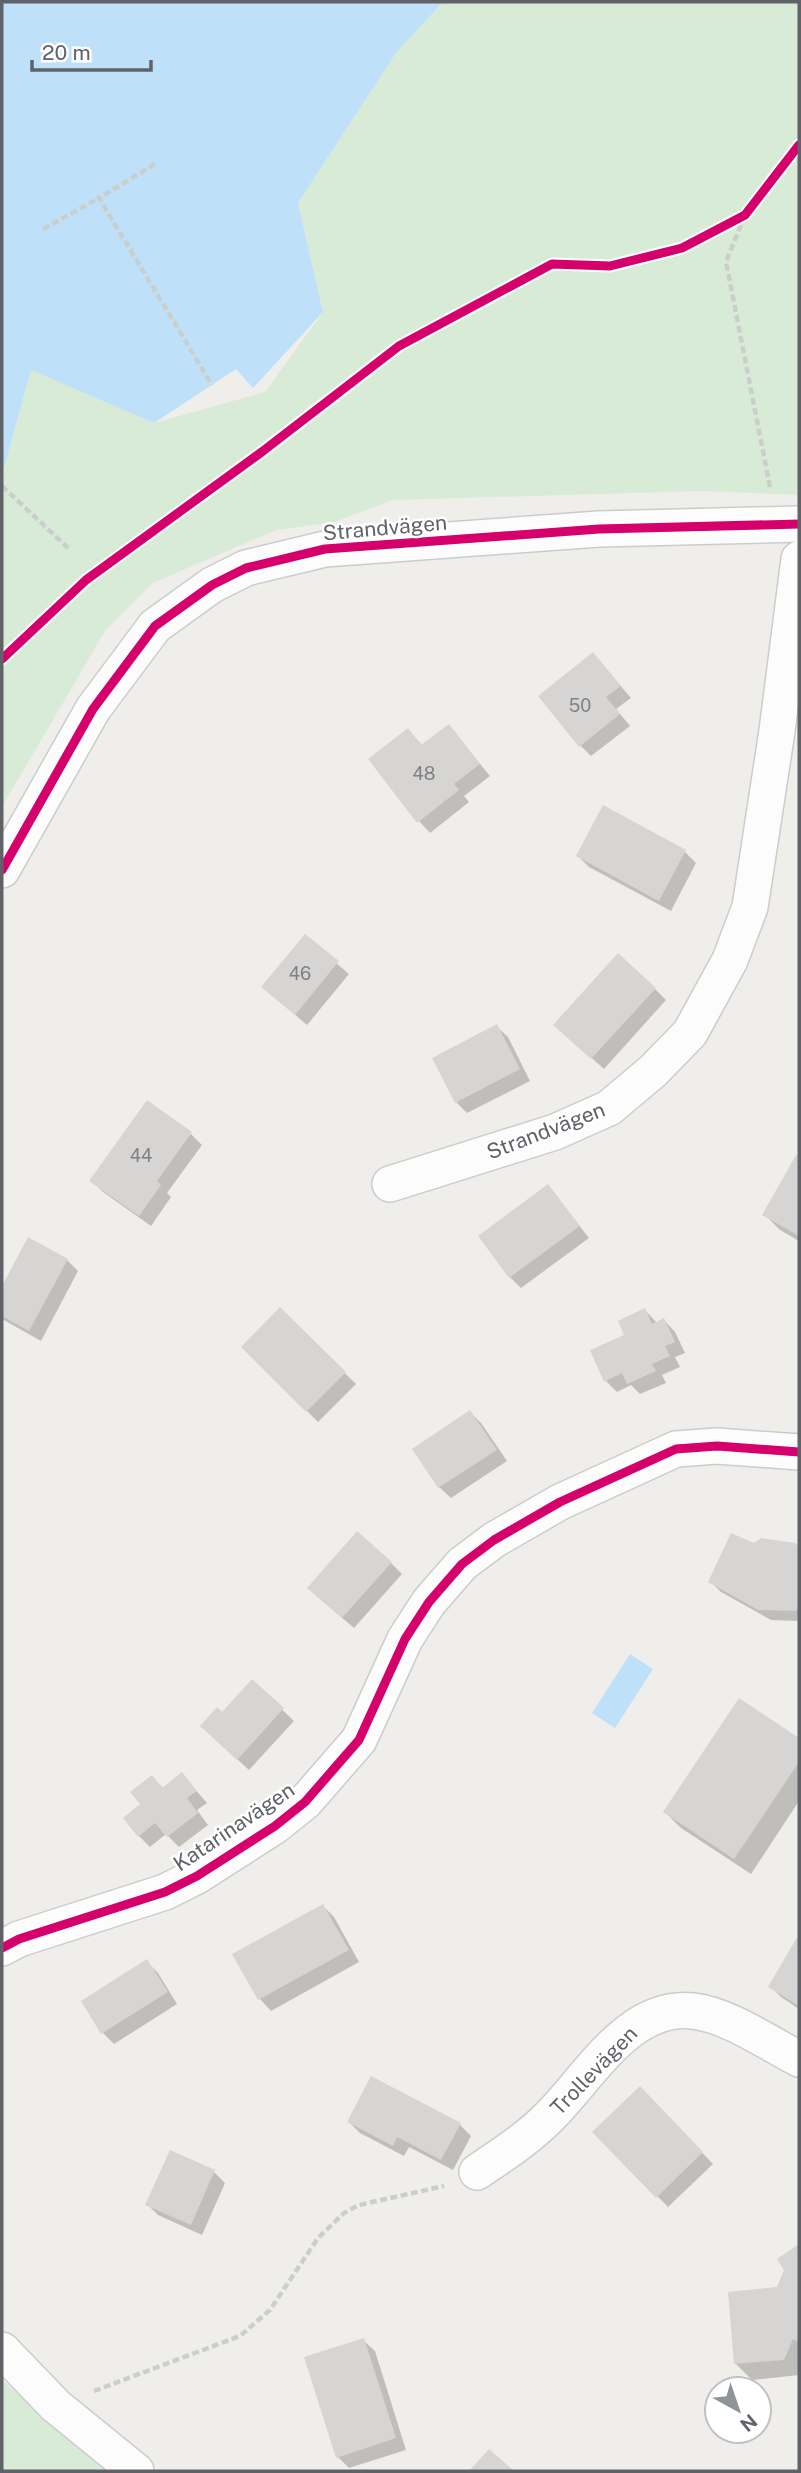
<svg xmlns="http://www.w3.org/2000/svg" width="801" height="2473" viewBox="0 0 801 2473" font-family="'Public Sans',sans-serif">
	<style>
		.green { fill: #d8ebd6 }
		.water { fill: #bfe0f9 }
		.shadow { fill: #0003 }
		.building { fill: #d6d5d3 }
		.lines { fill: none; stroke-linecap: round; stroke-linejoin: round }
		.minor-casing { stroke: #cbcccc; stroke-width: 38 }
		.path { stroke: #cacfcc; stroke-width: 4.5; stroke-dasharray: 7 3.5; stroke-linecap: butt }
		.minor { stroke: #fdfcfc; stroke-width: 35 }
		.cycleway-casing { stroke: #fff; stroke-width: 13 }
		.cycleway { stroke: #d6006c; stroke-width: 9 }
		.labels { text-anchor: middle; stroke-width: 5; stroke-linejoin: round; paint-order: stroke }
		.number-label { font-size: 18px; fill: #7e8184 }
		.street-label { font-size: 21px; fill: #5f6368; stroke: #fff }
	</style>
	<rect width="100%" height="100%" fill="#efeeea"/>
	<path class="green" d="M443,2H799V495L700,491L393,500L334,522L276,530L153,583L105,631L2,807V475L31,369L154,423L265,392L323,312L298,203L396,53Z
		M2,2380L109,2471H2Z"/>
	<path class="water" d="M2,2H443L396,53L298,203L323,312L253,388L236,369L154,423L31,370L2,475Z
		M630,1654L653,1669L615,1728L592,1713Z"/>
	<path class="shadow" d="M593,654L631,698L616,709L630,726L591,756L580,745Z
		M449,726L490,776L464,796L469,802L430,833L419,821L408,730L423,746Z
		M604,808L685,852L696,863L671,911L589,867L578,856Z
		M305,936L349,974L307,1025L263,987Z
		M655,989L666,1000L604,1069L567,1036Z
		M496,1026L508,1037L530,1081L467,1113L456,1102Z
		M191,1134L202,1145L167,1193L171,1197L151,1226L103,1192L91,1180Z
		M796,1157L799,1159V1241L780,1230L764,1214Z
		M548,1186L589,1238L521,1288L510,1277Z
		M29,1239L67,1260L78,1271L41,1341L2,1319V1290Z
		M280,1310L356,1384L318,1422L243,1347Z
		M645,1310L657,1323L664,1320L675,1332L685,1353L675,1357L680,1367L662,1375L666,1383L640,1394L631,1385L617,1392L606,1381L626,1336Z
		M470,1412L481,1423L507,1461L451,1498L439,1487L414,1450Z
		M789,1542L799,1549V1621L771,1620L721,1592L710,1581L754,1545Z
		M391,1563L402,1574L354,1628L320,1599Z
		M252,1681L294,1721L249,1770L213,1737L222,1714Z
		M739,1700L799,1741V1801L751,1874L681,1828L665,1812Z
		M182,1774L207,1803L197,1810L208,1825L179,1847L166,1834L150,1847L139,1836L142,1804L152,1777L164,1789Z
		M323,1906L334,1917L359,1962L271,2011L260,1999L235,1955Z
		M799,1938V2009L781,1997L770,1986Z
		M147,1962L158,1973L177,2004L114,2044L103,2033Z
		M640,2088L713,2164L668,2207L595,2132Z
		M349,2122L460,2125L471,2136L453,2170L409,2147L404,2156L360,2133Z
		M214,2172L225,2183L202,2235L158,2215L147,2204Z
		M799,2247V2375L752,2380L736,2364L779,2289L786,2270L779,2259Z
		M363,2340L375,2351L406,2450L349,2468L338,2457Z"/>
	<path class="building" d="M593,652L621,686L606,697L620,714L579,747L538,696Z
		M449,724L480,764L454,784L459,790L417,823L368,759L408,728L421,745Z
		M603,805L686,850L659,901L576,856Z
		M305,934L339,961L295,1015L261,987Z
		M618,953L656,988L591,1059L553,1025Z
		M497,1024L520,1069L455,1103L432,1058Z
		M147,1100L192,1132L157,1181L161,1185L139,1216L89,1181Z
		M796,1155L799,1157V1236L762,1215Z
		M548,1184L580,1226L509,1278L478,1236Z
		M28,1237L68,1259L29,1331L2,1316V1286Z
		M280,1307L346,1372L306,1412L241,1347Z
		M645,1308L652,1324L664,1318L675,1342L665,1346L670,1356L652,1364L656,1371L627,1384L622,1373L604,1382L590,1350L624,1335L618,1321Z
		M470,1410L497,1450L438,1488L412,1449Z
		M357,1531L392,1562L342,1618L307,1588Z
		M731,1533L754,1543L761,1538L795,1543L799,1547V1609L795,1611L758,1610L708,1582Z
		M252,1679L284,1708L237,1760L200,1726L217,1707L222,1712Z
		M739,1698L799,1738V1762L734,1859L663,1812Z
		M182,1772L197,1791L187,1798L198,1813L167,1837L155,1823L138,1837L123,1818L140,1804L130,1792L152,1775L162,1788Z
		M323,1904L349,1950L258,2000L232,1954Z
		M799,1934V2006L768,1987Z
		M147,1959L168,1992L101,2034L81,2001Z
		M371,2076L461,2123L441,2160L397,2137L393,2146L347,2122Z
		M640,2086L703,2152L656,2198L592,2132Z
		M170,2150L215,2170L191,2225L145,2205Z
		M799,2244V2342L793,2339L784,2360L734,2364L728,2292L777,2287L784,2270L777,2259Z
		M364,2338L396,2438L336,2458L304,2357Z
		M489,2449L514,2471H469Z"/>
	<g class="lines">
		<g class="minor-casing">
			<path id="minor" d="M2,870L93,709L155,626L212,585L246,568L325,549L599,529L799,524
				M390,1184L555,1132L609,1108L653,1071L690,1033L730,960L750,907L777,731L799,559
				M2,1948L19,1939L165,1892L197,1876L275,1826L305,1802L359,1740L405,1639L429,1602L462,1564L494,1540L560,1502L676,1449L717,1446L799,1452
				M477,2172C504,2154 530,2137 552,2114C591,2074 630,2004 693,2011C728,2015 768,2043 799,2059
				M2,2350L56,2406L136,2471"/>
		</g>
		<path class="path" d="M155,164L99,198L212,385
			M745,215L726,262L770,487
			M43,229L99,198
			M2,486L68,548
			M94,2391L240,2336L270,2310L318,2238L344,2213L359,2205L444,2186"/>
		<use href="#minor" class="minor"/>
		<g class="cycleway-casing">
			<path id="cycleway" d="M2,659L86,580L263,451L399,346L552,264L610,266L682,248L745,215L799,145
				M2,870L93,709L155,626L212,585L246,568L325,549L599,529L799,524
				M2,1948L19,1939L165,1892L197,1876L275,1826L305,1802L359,1740L405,1639L429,1602L462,1564L494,1540L560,1502L676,1449L717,1446L799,1452"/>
		</g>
		<use href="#cycleway" class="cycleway"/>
	</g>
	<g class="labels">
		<g class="number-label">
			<text x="580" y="712">50</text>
			<text x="424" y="780">48</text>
			<text x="300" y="980">46</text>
			<text x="141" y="1162">44</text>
		</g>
		<g class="street-label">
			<text transform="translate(385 528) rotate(-5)" y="7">Strandvägen</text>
			<text transform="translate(546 1131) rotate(-21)" y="7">Strandvägen</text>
			<text transform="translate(234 1827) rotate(-34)" y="7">Katarinavägen</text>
			<text transform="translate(594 2071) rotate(-46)" y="7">Trollevägen</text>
		</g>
	</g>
	<rect width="801" height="2473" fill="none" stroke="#5f6368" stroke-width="7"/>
	<g transform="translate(738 2410) rotate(140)"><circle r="33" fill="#ffffff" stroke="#bfc1c3" stroke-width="2"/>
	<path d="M0-5L12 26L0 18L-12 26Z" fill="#919496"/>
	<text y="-10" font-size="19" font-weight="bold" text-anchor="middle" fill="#5f6368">N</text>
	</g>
	<path d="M32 60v10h119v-10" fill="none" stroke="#5f6368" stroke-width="3.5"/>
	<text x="42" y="60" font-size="21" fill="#5f6368" stroke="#ffffff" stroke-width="5" paint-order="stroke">20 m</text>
</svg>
